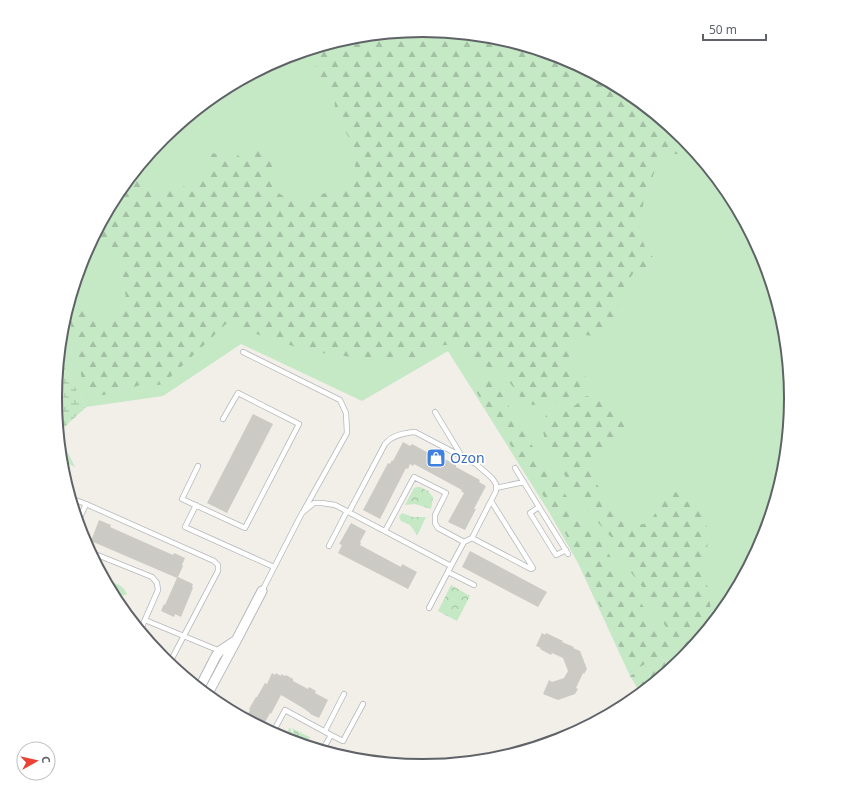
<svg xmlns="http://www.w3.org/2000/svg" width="847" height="797" viewBox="0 0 847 797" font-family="'Noto Sans',sans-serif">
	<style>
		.grass { fill: #c5e8c5 }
		.forest { fill: url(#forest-firs) }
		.wetland { fill: url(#wetland-marsh) }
		.park { fill: url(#park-crowns) }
		.building { fill: #cccac5 }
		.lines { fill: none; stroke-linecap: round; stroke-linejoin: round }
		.service-casing { stroke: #b5b8bc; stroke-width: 6 }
		.minor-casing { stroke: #b5b8bc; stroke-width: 11 }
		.service { stroke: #fff; stroke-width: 4.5 }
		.minor { stroke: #fff; stroke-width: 9 }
		.labels { text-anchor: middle; stroke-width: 3.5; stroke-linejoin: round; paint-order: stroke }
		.shop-label { font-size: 14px; fill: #366cbe; stroke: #fff; text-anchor: start }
		.rim { fill: none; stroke: #5f6368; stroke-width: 2 }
	</style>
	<defs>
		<pattern id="forest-firs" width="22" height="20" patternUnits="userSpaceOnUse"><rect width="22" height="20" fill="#c5e8c5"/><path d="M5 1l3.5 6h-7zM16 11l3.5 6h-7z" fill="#a3c0a4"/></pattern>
		<pattern id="wetland-marsh" width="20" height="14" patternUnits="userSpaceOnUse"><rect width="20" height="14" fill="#c5e8c5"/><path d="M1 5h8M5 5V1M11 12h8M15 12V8" fill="none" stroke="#a3c0a4"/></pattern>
		<pattern id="park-crowns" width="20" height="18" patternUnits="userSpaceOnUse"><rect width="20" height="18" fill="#c5e8c5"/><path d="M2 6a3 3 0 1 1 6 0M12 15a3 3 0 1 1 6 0" fill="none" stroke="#a3c0a4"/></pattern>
	</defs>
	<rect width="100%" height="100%" fill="#f1efe8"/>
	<path class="grass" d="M424,30L496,37L565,58L628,92L684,138L730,194L764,258L785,327L792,399L785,471L764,540L730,603L684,659L670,671L661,657L630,676L578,563L549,512L448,351L362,401L241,344L163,396L86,407L59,358L62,326L83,257L117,194L163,138L219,92L283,58L352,37Z
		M58,433L75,467L61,460Z"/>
	<path class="forest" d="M424,30L496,37L565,58L628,92L684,138L695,152L677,154L661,155L644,199L639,231L646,250L657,261L658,269L650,272L642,271L634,272L621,292L618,307L613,322L602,334L594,336L577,334L572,341L570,357L563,362L586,377L588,381L585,385L570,396L562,400L542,405H533L522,399L501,371L493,368L479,365L467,361L451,346L447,345H443L425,355L408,360H373L308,351L226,324L164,383L159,385L143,384L119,392L103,395L95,394L87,390L83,383L77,358L74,337L71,325V307L72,303L77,296C90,302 97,338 116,314C120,310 125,305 126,299L122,268L114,253L99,248H95L87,263L81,265L83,257L117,194L138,169L144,179L157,189L164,192L181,188L202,175L208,169L211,153L219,154L226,158H235L247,147L272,153C272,160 272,184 275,189C289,211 351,191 355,167C357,153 350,139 343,127C341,123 337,118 336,114C334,108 336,101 333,96C328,87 318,81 316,71C314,62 320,55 320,47L352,37Z
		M492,378L543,464L616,564L652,620L671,644L675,651L666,652L631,672L559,520L471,384Z
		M586,396C596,398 617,408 622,417C625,422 624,430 625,436L603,448L590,471C599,489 614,513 628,526L644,524L651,520L668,493L676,492L681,499L697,506L706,520L708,538L705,572L713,622V624L685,658L680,646L661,620L641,585L620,559L611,537L584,507L545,443L542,423L548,412L555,408L571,409Z
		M661,657L670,671L641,694L630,676Z"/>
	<path class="wetland" d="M59,358L86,407L58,433L55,398Z"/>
	<path class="park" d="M417,487H420L428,491L433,497L431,509L415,504L405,505L414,488Z
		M402,513L413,517H426L418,534L417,535L410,525L401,521L399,517Z
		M106,582C116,582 123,585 127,594L115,599Z
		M451,585L470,596L457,621L438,611Z
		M290,727L295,742L283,739Z
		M292,728L311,738L297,742Z"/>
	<path class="building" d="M253,414L273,424L227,513L207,503Z
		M403,442L410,446L412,444L436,457L437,455L456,465V467L480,480L479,482L486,486L476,505L474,509H476L465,530L448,522L464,493L461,491L462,490L414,464L413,466L410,464L408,469L406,468L380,519L363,510L388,463L390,464L392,460L393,461Z
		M99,520L111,525L110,527L173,555L174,553L185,558L182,565L183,566L178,577L193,584L192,587L193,588L181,617L175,614L174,617L161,611L164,604L165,605L177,578L91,541Z
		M351,523L366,531L360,542L361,543L360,545L401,567L402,564L417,572L408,589L338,553L342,545L339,544Z
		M470,551L547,592L538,607L462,567Z
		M542,633L545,635L546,633L563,641L562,642L574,647L573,648L580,651L587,669L584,674L583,673L576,688L578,689L575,694L558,700L543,694L549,680L552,682L564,678L568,671L563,658L552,653L551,655L540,649L541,648L536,646Z
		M272,673L275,675L276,673L281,676V674L285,676L286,675L293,679V681L308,689L309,687L316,691L315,693L328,700L319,718L310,714V713L303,708L281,695L271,714L270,713L262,728L247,720L250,715L248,714L250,710L249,709L256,697H257L265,683L267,684Z"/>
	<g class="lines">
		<g class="service-casing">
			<path id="service" d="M243,352L340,400L346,413L347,433L304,510
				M435,412L461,455
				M198,466L182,499L245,528L299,424L238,393L223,419
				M515,468L568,554
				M496,488L524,482
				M70,498L86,504
				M196,505L185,527L274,567
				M539,507L530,513L556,555L566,550
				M349,512L385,444C392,435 404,433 415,432L476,464L492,478L496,484V491L472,538L464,542
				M78,522L86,504L214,561L218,565V571L169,664
				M385,531L414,477L446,493L435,515V523L438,528L464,542L451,566
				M472,538L531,569L533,568L491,501
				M329,546L347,511
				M90,552L152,577L157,583L158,590L140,631
				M448,572L474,585
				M262,591L302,513L314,503H322L335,505L451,566L429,608
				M145,620L220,651
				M325,731L344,694
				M272,734L285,710L331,735L322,751
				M331,735L343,741L363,704"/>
		</g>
		<g class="minor-casing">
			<path id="minor" d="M199,689L216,656L220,651L235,641
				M207,695L236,641L262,591"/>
		</g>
		<use href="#service" class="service"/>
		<use href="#minor" class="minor"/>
	</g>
	<defs>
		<g id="shop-square" transform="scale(1)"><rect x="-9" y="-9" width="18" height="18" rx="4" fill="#3f7fe0" stroke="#fff"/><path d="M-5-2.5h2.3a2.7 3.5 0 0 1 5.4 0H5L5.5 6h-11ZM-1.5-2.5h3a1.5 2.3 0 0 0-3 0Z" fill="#fff"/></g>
	</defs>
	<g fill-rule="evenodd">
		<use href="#shop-square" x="436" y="458"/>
	</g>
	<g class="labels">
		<g class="shop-label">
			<text x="450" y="463">Ozon</text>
		</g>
	</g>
	<path d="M0 0H847V797H0ZM62 398a361 361 0 1 1 722 0a361 361 0 1 1-722 0Z" fill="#fff" fill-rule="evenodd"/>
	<path class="rim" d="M62 398a361 361 0 1 1 722 0a361 361 0 1 1-722 0Z"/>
	<g transform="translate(36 761) rotate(82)"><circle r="19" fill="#ffffff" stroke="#bfc1c3"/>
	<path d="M0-3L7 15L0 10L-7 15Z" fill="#ea4335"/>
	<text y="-6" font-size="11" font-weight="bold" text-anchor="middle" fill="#5f6368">С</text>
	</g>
	<path d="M703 34v6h63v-6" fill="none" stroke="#5f6368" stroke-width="2"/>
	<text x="709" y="34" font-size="12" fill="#5f6368" stroke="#ffffff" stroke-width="3" paint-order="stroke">50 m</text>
</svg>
